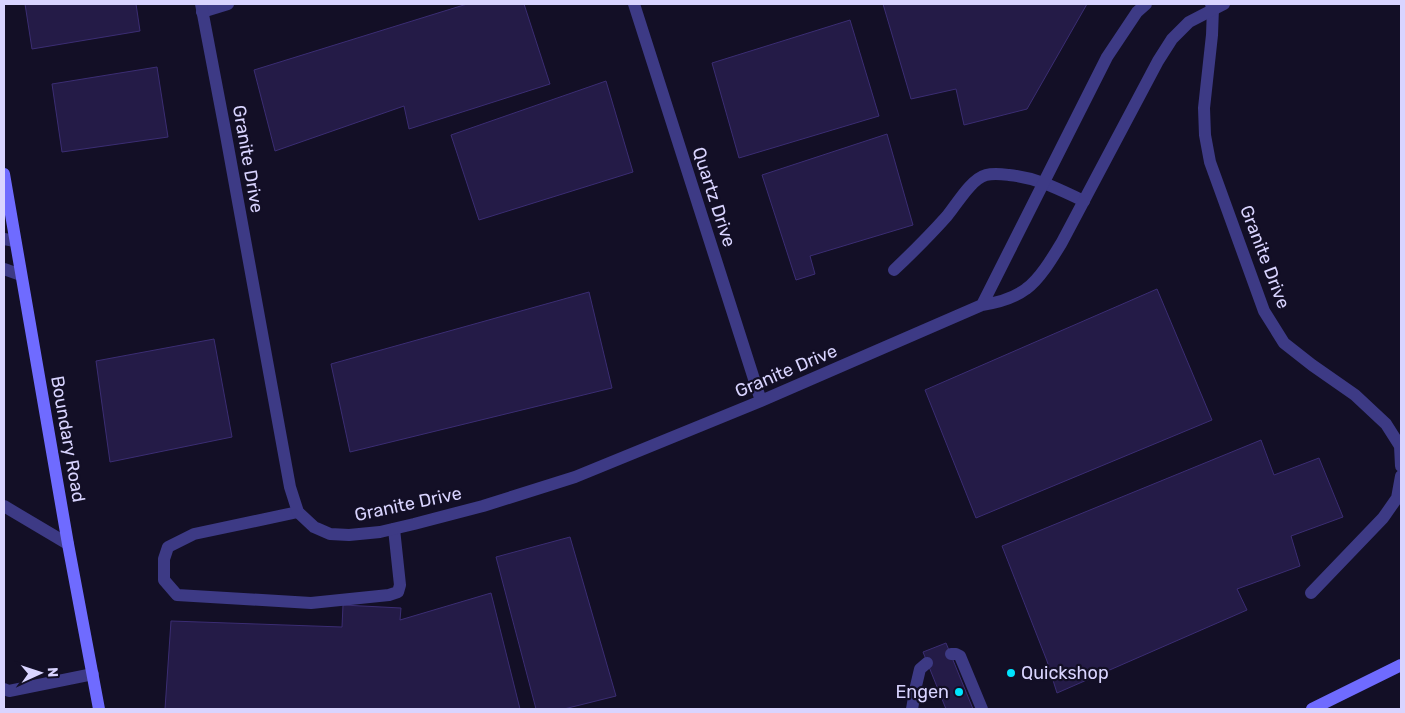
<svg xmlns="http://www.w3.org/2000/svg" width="1405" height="713" viewBox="0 0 1405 713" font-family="Rubik,sans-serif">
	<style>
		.building { fill: #241b47; stroke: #3b2d73 }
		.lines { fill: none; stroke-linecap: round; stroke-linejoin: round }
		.lane { stroke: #3d3a85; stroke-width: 12 }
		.street { stroke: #3d3a85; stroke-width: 12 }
		.secondary { stroke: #6f6bff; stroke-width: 12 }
		.poi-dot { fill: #00e5ff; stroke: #130f26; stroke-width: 2 }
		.labels { text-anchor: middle; stroke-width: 4.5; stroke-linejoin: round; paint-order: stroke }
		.street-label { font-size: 18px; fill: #d9d4ff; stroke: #130f26 }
		.poi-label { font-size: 18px; fill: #d9d4ff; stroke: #130f26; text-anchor: start }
	</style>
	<rect width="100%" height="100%" fill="#130f26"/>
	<path class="building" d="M25,4H136L140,31L32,49Z
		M467,4H524L550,84L409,129L404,106L275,151L254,70Z
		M883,4H1087L1027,109L964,125L956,89L911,99Z
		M850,20L879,116L739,158L712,63Z
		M157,67L168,137L62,152L52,84Z
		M606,81L633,172L479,220L451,135Z
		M887,134L913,225L810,256L815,274L796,280L762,175Z
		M1157,289L1212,420L976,518L925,390Z
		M589,292L612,388L350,452L331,364Z
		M214,339L232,437L110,462L96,361Z
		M1261,440L1274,475L1319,458L1343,517L1291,536L1300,566L1237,589L1247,610L1057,693L1047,661L1002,546Z
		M570,537L616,696L564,709H536L496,557Z
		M491,593L520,709H165L171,621L342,627L343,605L401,608L400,620Z
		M946,643L973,709H946L923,652Z"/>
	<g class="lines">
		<path class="lane" d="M1211,4L1213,8L1212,35L1204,108L1205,135L1210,162L1264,311L1284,343L1312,365L1355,395L1386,424L1400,446L1401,466
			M202,12L228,4
			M4,239L15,241
			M4,269L21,275
			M894,270C912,253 930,235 947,216C957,204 971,179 986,175C994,173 1001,174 1009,175C1038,178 1058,189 1084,201
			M298,512L194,534L168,547L164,559V580L177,595L311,603L389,595L398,592L400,585L394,529
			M1311,593L1383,518L1397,498L1401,476
			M951,654H956L960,656L982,709
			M4,689L9,691L93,674
			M912,709L916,686L920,669L927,663"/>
		<path class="street" d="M201,4L225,130L290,487L298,512L314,527L330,534L349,535L380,532L414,524L483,506L575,477L761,401L982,305C996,303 1014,298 1026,289C1040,279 1053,257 1062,242L1158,61L1172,39L1189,22L1224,4
			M634,4L761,401
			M982,305L1107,57L1137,12L1146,4
			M4,506L68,544"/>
		<path class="secondary" d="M4,174L68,544L99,709
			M1312,709L1401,665"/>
	</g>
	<g class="poi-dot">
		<circle cx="1011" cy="673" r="5"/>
		<circle cx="959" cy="692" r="5"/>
	</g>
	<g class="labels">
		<g class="street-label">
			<text transform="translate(248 159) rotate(80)" y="6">Granite Drive</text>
			<text transform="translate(714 197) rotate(72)" y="6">Quartz Drive</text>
			<text transform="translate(1265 257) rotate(69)" y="6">Granite Drive</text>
			<text transform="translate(786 371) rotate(-23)" y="6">Granite Drive</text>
			<text transform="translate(68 439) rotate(80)" y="6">Boundary Road</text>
			<text transform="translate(408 504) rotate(-12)" y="6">Granite Drive</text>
		</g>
		<g class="poi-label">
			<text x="1021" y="679">Quickshop</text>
			<text x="949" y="698" text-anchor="end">Engen</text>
		</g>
	</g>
	<rect width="1405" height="713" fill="none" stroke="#d9d4ff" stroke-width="10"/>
	<g transform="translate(40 673) rotate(87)" stroke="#130f26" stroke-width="4" paint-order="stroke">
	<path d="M0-4L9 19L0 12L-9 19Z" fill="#d9d4ff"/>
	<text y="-8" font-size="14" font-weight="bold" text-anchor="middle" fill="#d9d4ff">N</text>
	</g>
</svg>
